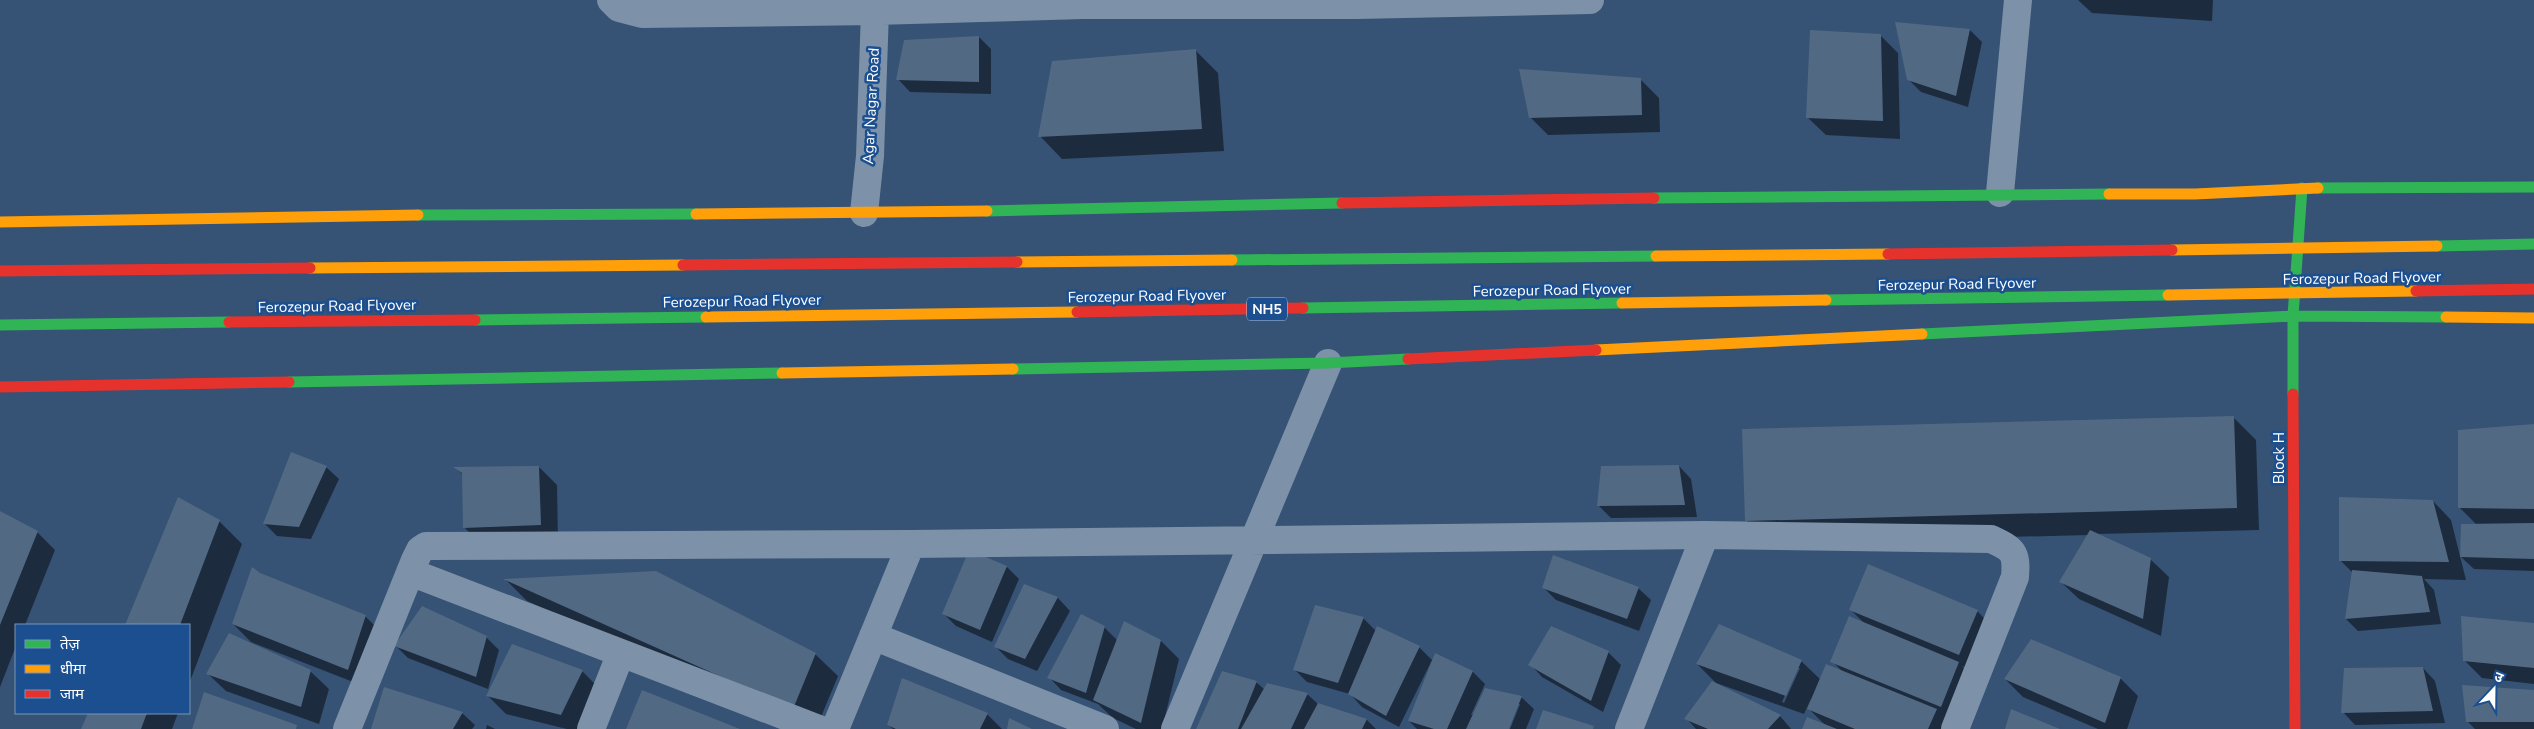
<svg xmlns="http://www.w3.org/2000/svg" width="2534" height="729" viewBox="0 0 2534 729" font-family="'Nunito Sans','Noto Sans Devanagari',sans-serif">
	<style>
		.shadow { fill: #0007; fill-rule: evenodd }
		.building { fill: #526984 }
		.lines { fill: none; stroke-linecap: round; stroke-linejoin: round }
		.street { stroke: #7d92a8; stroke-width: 28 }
		.fast { stroke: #30b455; stroke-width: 11 }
		.slow { stroke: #ff9f0a; stroke-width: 11 }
		.jam { stroke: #e5322d; stroke-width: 11 }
		.labels { text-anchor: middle; stroke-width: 5; stroke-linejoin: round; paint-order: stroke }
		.shield { fill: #1b4f8f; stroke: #bbcadd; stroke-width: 1 }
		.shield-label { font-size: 14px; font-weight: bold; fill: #fff }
		.street-label { font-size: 15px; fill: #fff; stroke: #1b4f8f }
	</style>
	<rect width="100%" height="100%" fill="#365274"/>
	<path class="shadow" d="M2078,0H2213L2212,21L2092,13Z
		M1896,24L1970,30L1982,42L1968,107L1921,92L1908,79Z
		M1880,35L1898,53L1900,139L1826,135L1807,117Z
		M979,37L991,49V94L910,92L898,79Z
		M1196,51L1218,73L1224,151L1062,159L1040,136Z
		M1641,80L1659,98L1660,132L1548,135L1530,117Z
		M2233,417L2256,440L2259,530L2097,534L2150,559L2169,577L2161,636L2079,599L2061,582L2089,535L1768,543L1746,520Z
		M2534,426V571L2474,569L2461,557L2477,525L2459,507Z
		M1679,466L1691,479L1697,517L1611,518L1599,506Z
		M326,467L339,479L311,539L277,536L264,523Z
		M539,467L557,485L558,542L482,546L464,527L463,475L456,468Z
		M179,499L219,521L242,544L189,684V625H126Z
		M2433,501L2451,520L2466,580L2424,579L2434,590L2441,624L2358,631L2346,619L2353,573L2341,561Z
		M0,513L37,532L55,550L25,625H16V646L0,687Z
		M1007,567L1019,579L992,642L956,626L943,613Z
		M259,574L365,616L383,634L366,687L251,642L233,624Z
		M506,580L815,654L838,676L816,729H812L527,601Z
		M1025,586L1058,598L1070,611L1037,671L1008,659L996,647Z
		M1543,587L1638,588L1651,600L1639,631L1556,600Z
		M1850,609L1977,611L1995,629L1977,672L1962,666L1977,681L1959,724L1944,718L1954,729H1803L1825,725L1809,709L1813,700L1811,699L1804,714L1716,683L1697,664L1801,661L1821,680L1842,671L1832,661L1865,624ZM1797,668H1800L1784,703L1782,702Z
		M1363,618L1376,631L1419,647L1432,660L1399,727L1362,707L1350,694L1307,682L1295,670Z
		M2534,624V684L2482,678L2464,660Z
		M1104,627L1118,641H1161L1179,659L1162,729H1136L1113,718L1098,704L1061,690L1049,677Z
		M486,637L499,650L488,689L408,658L396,646Z
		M1608,652L1621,665L1603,712L1542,677L1530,664Z
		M1436,655L1473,672L1485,684L1471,715L1521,697L1534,709L1526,729H1510L1520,704H1517L1507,729H1417L1409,721Z
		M2423,668L2435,681L2445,723L2355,725L2343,712Z
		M310,671L329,689L319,724L226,691L208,674Z
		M582,671L600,689L580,729H567L506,714L488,696Z
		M2120,678L2138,696L2127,729H2098L2023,697L2005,679Z
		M1256,682L1265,690L1307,694L1318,704L1367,720L1376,729H1198Z
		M2534,692V729H2475L2467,721Z
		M89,713H178L172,729H83Z
		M462,713L475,725L472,729H373Z
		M987,714L1002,729H893L888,725Z
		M1780,716L1791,729H1696L1686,718Z
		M487,725L495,729H486Z"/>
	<path class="building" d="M1895,22L1970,29L1956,96L1907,80Z
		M1810,30L1881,34L1883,121L1806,118Z
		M979,36V82L896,80L904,40Z
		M1196,49L1202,129L1038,137L1052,61Z
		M1519,69L1641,78L1642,115L1529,118Z
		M2234,416L2237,508L1745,521L1742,429Z
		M2534,424V509L2458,508V430Z
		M291,452L327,466L299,527L263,524Z
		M1679,465L1685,505L1597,506L1601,466Z
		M539,466L541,525L463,528L462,473L453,467Z
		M178,497L220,520L180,625H125Z
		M2339,497L2433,500L2449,562L2339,561Z
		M0,511L38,531L0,625Z
		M2534,523V559L2460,557L2461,524Z
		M2090,530L2151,558L2143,619L2059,582Z
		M969,550L1007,566L980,630L942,614Z
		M1553,555L1639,587L1627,619L1542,588Z
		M1868,564L1978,610L1959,655L1849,610Z
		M252,567L260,573L366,615L348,670L232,624Z
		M2352,570L2422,576L2430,612L2345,619Z
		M656,571L816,653L793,709L503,579Z
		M1024,584L1058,597L1025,659L994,647Z
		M1315,605L1364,617L1338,683L1293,670Z
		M422,606L487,636L476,677L394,646Z
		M1081,614L1105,626L1086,693L1047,678Z
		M1849,616L1959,662L1941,707L1830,662Z
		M2461,616L2534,623V668L2463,661Z
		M1124,621L1161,640L1141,723L1093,700Z
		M1719,624L1802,660L1786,696L1696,664Z
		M1377,626L1420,646L1386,716L1348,694Z
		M1551,626L1609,651L1591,701L1528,665Z
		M229,633L311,670L301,707L206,674Z
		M2031,639L2121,677L2105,723L2004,679Z
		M512,644L583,670L561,715L486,696Z
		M1435,653L1473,671L1447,729H1434L1408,721Z
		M1826,664L1937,709L1928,729H1855L1807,709Z
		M2423,667L2433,711L2341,713L2344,668Z
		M1222,671L1257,681L1238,729H1196Z
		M902,678L988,713L980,729H896L887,725Z
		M1712,681L1781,715L1768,729H1708L1684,719Z
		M1267,683L1308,693L1291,729H1241Z
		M2462,685L2534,690V722H2466Z
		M384,687L463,712L453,729H371Z
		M1485,688L1522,696L1509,729H1466Z
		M642,690L740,729H626Z
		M204,692L297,725L296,729H192Z
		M1318,703L1367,719L1362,729H1304Z
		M2011,709L2060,729H2005Z
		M1543,710L1594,726L1593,729H1536Z
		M88,713H147L141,729H81Z
		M1807,717L1837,729H1802Z
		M1009,718L1032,729H1007Z"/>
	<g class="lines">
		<path class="street" d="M611,0L619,8L642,14L875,11L1083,5H1357L1590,0
			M2000,193L2018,0
			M864,213L870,156L875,11L879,0
			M410,572L819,729
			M873,636L1105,729
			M347,729L415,560L420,550L426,546L911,544L1705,535L1991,539C2013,549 2017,552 2015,577L1955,729
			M591,729L621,653
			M835,729L911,544
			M1175,729L1328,363
			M1629,729L1705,535"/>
		<path class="fast" d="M2318,188L2534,187
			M1654,198L2109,194
			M987,211L1342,203
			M418,215L696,214
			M2437,246L2534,244
			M1232,260L1656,256
			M1826,300L2168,295
			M1303,308L1622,303
			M475,320L706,317
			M0,325L229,322
			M1922,334L2293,316L2446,317
			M1013,369L1328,363L1408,359
			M289,382L782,373
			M2293,394V316L2302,188"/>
		<path class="slow" d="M2109,194H2195L2318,188
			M696,214L987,211
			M0,222L418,215
			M2172,250L2437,246
			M1656,256L1888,254
			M1017,262L1232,260
			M310,268L683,265
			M2168,295L2416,291
			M1622,303L1826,300
			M706,317L1077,312
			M2446,317L2534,318
			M1596,350L1922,334
			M782,373L1013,369"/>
		<path class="jam" d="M1342,203L1654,198
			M1888,254L2172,250
			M683,265L1017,262
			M0,271L310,268
			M2416,291L2534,289
			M1077,312L1303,308
			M229,322L475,320
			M1408,359L1596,350
			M0,387L289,382
			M2293,394L2295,729"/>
	</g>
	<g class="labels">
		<rect class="shield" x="1247" y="297.5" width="40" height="23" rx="4"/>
		<g class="shield-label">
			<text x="1267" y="314">NH5</text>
		</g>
		<g class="street-label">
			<text transform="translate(871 106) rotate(-87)" y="5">Agar Nagar Road</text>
			<text transform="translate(2362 278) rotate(-1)" y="5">Ferozepur Road Flyover</text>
			<text transform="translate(1957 284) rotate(-1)" y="5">Ferozepur Road Flyover</text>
			<text transform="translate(1552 290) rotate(-1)" y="5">Ferozepur Road Flyover</text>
			<text transform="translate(1147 296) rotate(-1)" y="5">Ferozepur Road Flyover</text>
			<text transform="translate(742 301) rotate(-1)" y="5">Ferozepur Road Flyover</text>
			<text transform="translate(337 306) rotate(-1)" y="5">Ferozepur Road Flyover</text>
			<text transform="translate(2279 458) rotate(-90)" y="5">Block H</text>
		</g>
	</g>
	<rect x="15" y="624" width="175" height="90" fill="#1b4f8f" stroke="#7695bc"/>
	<rect x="25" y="640" width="25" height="8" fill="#30b455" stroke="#7695bc"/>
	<text x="60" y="649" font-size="15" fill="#ffffff">तेज़</text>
	<rect x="25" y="665" width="25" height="8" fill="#ff9f0a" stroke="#7695bc"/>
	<text x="60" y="674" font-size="15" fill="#ffffff">धीमा</text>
	<rect x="25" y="690" width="25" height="8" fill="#e5322d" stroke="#7695bc"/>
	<text x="60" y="699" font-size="15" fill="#ffffff">जाम</text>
	<g transform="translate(2494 689) rotate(22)" stroke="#1b4f8f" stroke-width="4" paint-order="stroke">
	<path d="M0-4L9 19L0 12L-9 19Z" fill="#ffffff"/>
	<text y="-8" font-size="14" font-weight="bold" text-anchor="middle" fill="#ffffff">उ</text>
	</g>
</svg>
